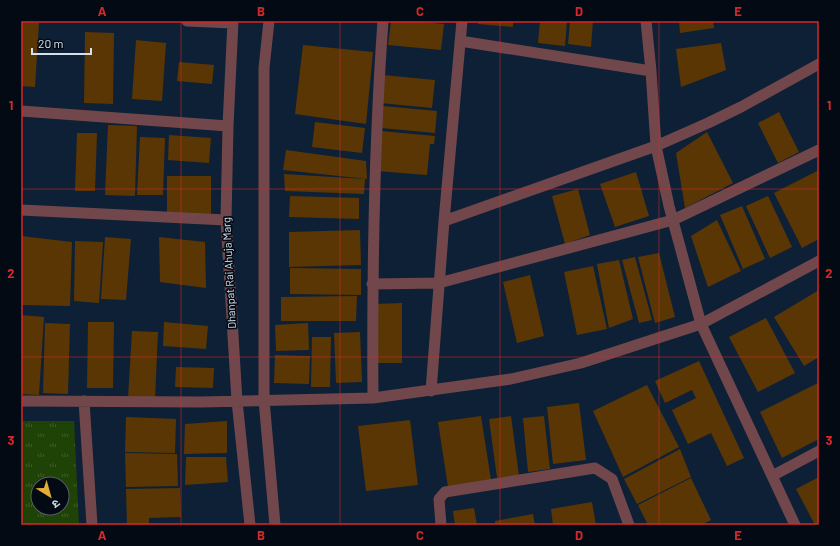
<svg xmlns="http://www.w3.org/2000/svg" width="840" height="546" viewBox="0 0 840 546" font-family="Barlow,'Noto Sans Devanagari',sans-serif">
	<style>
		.grass { fill: url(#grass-tufts); fill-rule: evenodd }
		.building { fill: #5a3605 }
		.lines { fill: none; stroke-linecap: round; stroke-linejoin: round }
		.minor { stroke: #71474c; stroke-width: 11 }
		.grid { fill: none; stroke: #d62828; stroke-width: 1; stroke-opacity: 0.55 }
		.labels { text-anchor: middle; stroke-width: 3.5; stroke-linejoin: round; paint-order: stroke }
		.street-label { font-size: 11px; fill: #d4e0ee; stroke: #040a13 }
		.neatline { fill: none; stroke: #d62828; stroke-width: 1.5 }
		.grid-label { font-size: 13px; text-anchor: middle; font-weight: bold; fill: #d62828 }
	</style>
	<defs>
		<pattern id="grass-tufts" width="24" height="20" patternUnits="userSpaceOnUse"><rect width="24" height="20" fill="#1f4306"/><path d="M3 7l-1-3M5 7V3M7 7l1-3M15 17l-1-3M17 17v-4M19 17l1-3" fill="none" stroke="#3f5e2b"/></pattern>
	</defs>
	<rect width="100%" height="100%" fill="#0e2035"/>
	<path class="grass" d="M21,421H74L79,525H21ZM38,484H62V508H38Z"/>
	<path class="building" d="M391,21H413L444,24L441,50L388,45Z
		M478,21H513V27L478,24Z
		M540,21H567L565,46L538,43Z
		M570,21H593L591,47L568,44Z
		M679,21H713L714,28L680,33Z
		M21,22L39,23L35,87L21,86Z
		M85,32L114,33L113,104L84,103Z
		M136,40L166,43L162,101L132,99Z
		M721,43L726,70L681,87L676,49Z
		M303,45L373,52L366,124L295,114Z
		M179,62L214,65L212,84L177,81Z
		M383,75L435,80L432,108L380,103Z
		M383,106L437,111L435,133L381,128Z
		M779,112L799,152L778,163L758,123Z
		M315,122L365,128L362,153L312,147Z
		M108,125L137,126L135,196L105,195Z
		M381,131L435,136L434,144H430L427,175L377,171Z
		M707,132L733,183L685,208L676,153Z
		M77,133H97L95,191H75Z
		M169,135L211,138L209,163L168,160Z
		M140,137L165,138L163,195H137Z
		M286,150L366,161L367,179L283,170Z
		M819,170V239L802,248L774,193Z
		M636,172L649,216L615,227L600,184Z
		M284,174L365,179L364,194L285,191Z
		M167,176H211V215L167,214Z
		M578,189L590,235L565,244L552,196Z
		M290,196L359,198V219L289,217Z
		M768,196L792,247L770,258L746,206Z
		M742,206L765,259L743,269L720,215Z
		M717,220L741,271L708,287L691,236Z
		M360,230L361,265L289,267V232Z
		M21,236L72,242L70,306L21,305Z
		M105,237L131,239L126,300L101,299Z
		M159,237L205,242L206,288L160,282Z
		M75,241L103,242L99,303L74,301Z
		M659,253L675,317L655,323L638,257Z
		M635,257L652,320L639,323L622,260Z
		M619,260L633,319L609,328L597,264Z
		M593,266L607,329L577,335L564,272Z
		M290,268L361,269V295L290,294Z
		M530,275L544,336L517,343L503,282Z
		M819,290V357L804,366L774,317Z
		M357,296L356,321H281V297Z
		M402,303V363H374V304Z
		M21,315L44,317L39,395L21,394Z
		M766,318L795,373L758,392L729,337Z
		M88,322H114L113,388H87Z
		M164,322L208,326L206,349L163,346Z
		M45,323L70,324L68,394L43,393Z
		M308,323L309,350L276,351L275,325Z
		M132,331L158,332L155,399L128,398Z
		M360,332L362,382L336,383L334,333Z
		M312,337H331L330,387H311Z
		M275,355L310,356L309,384L274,383Z
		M699,361L744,458L727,466L711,433L688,444L672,410L696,398L692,390L665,403L655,381Z
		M176,367L214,368L213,388L175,387Z
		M818,383L819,439L782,458L760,412Z
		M647,385L679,447L623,477L593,411Z
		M579,403L586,460L553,464L547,407Z
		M481,416L491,480L448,487L438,422Z
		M511,416L519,476L497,478L489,419Z
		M544,416L550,469L528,472L523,418Z
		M126,417L176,419L175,453L125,452Z
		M410,420L418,485L366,491L358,426Z
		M227,421V453L184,454L185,424Z
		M680,449L691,477L637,504L624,479Z
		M125,453L177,454L178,486L126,487Z
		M186,457H226L228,482L185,485Z
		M819,477V523L815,525L796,489Z
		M691,478L711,520L701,525H648L638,505Z
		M180,488L181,517L149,518V525H127L126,489Z
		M592,502L596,525H553L551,509Z
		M474,508L477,525H455L453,511Z
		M533,514L535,525H495V521Z"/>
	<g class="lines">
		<path class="minor" d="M187,21L232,23
			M233,21L228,126L226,220L237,401L250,525
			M269,21L264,68V400L275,525
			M646,21L651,71L656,146L669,206L701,324L795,525
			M460,41L651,71
			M21,111L228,126
			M21,210L226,220
			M444,221L656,146L708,123L741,107L819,64
			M372,284L439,283L673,220L819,150
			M431,391L444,221L462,21
			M373,398C372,273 374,146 383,21
			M21,401L202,402L373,398L511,379L581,363L701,324L819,261
			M84,401L92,525
			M772,476L819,451
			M441,525L439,499L445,492L595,468L612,479L629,525"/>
	</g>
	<path class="grid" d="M181,21V525M340,21V525M500,21V525M659,21V525M21,189H819M21,357H819"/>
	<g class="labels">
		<g class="street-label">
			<text transform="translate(229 273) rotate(-93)" y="4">Dhanpat Rai Ahuja Marg</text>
		</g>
	</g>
	<rect width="840" height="546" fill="none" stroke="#040a13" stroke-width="44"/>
	<g transform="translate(50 496) rotate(143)"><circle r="19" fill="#040a13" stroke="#57606b"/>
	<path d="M0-3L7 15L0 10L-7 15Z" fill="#e4ad35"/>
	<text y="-6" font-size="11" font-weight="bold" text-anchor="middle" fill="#d4e0ee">उ</text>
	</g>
	<path d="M32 48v6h59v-6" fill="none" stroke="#d4e0ee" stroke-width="2"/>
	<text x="38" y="48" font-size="12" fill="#d4e0ee" stroke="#040a13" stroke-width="3" paint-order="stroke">20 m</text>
	<rect x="22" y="22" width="796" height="502" class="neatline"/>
	<g class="grid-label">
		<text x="102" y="16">A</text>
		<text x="261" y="16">B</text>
		<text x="420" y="16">C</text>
		<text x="579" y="16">D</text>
		<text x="738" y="16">E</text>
		<text x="11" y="110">1</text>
		<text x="829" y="110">1</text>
		<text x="11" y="278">2</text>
		<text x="829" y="278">2</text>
		<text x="11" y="445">3</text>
		<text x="829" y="445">3</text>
		<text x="102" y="540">A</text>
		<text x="261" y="540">B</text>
		<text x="420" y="540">C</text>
		<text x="579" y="540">D</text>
		<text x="738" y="540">E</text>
	</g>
</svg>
